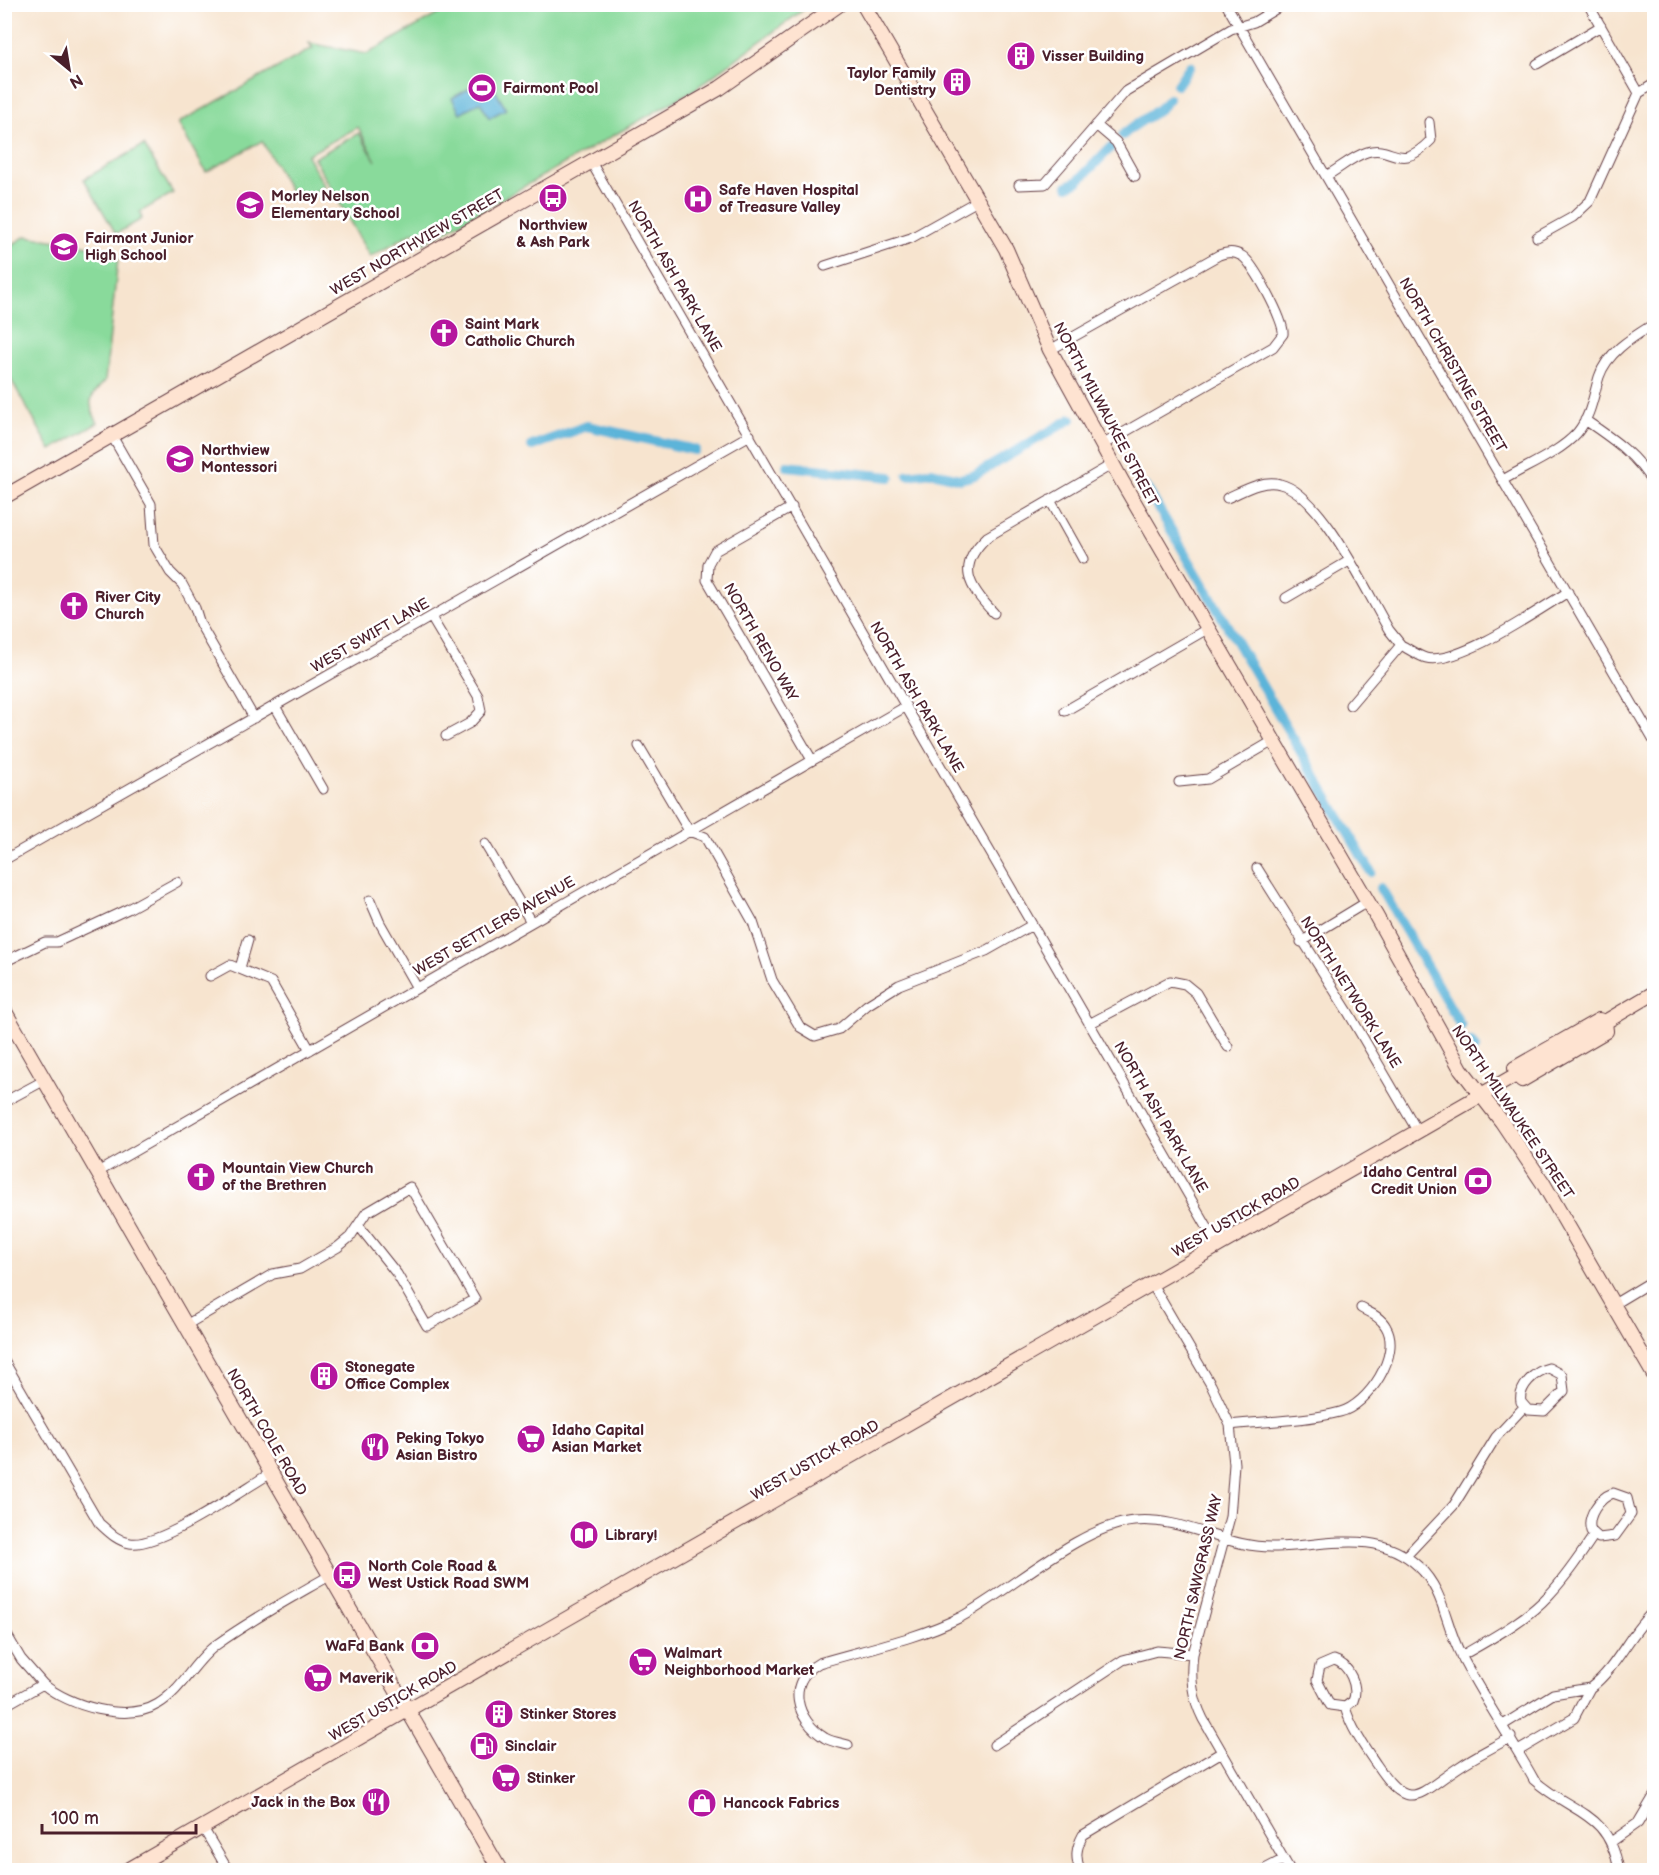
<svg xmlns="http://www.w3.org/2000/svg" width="1659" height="1875" viewBox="0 0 1659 1875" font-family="'Balsamiq Sans',sans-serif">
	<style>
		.green { fill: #89da9b; stroke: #6a7c63; stroke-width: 1.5 }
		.water { fill: #5cb4d9; stroke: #536a82; stroke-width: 1.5 }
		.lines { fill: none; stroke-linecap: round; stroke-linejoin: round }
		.canal { stroke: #5cb4d9; stroke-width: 10 }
		.street-casing { stroke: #643d44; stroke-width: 11 }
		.secondary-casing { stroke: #643d44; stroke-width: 16 }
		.street { stroke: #fff; stroke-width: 9 }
		.secondary { stroke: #fee3d1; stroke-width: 14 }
		.labels { text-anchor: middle; stroke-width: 5; stroke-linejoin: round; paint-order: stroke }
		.poi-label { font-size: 15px; font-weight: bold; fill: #4a1f2b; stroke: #fff; text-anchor: start }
		.street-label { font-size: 15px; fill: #4a1f2b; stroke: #fff }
	</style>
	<rect width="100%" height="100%" fill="#fff"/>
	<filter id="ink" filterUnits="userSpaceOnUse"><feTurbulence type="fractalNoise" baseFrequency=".0167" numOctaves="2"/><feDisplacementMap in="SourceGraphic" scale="12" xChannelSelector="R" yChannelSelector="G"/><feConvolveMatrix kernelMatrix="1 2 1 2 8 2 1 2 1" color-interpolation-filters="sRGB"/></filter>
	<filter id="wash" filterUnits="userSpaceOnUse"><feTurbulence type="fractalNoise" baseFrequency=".008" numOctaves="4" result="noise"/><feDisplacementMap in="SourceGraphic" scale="24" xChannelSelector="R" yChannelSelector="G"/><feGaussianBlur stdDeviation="1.35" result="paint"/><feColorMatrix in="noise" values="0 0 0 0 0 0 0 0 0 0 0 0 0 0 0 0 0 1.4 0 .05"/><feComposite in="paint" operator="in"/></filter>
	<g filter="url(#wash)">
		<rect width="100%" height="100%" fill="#f7e4cf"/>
		<path class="green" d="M454,5H810L695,89L423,244L415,231L370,257L314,158L359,133L376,161L358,127L307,155L325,187L305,198L300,191L292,195L262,141L206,172L178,123L313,48L309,43L367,54Z
			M144,145L173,193L140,212L142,219L116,234L84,179Z
			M26,236L113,250L118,259L105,381C89,398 86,402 98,423L51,450L5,369V249Z"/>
		<path class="water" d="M488,78L506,109L489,118L480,102L460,113L452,98Z"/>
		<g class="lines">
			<path class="canal" d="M1177,85L1190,66
				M1123,135C1138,120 1157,115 1169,99
				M1068,186L1078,181L1110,148
				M532,446L587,426L695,450
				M787,466L890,477
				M908,475L932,472L960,479L975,475L1071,419
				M1146,487L1371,872
				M1381,888L1461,1026
				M1471,1042L1475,1048"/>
		</g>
	</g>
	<g filter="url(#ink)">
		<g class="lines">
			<g class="street-casing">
				<path id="street" d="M1226,4L1654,741
					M1588,4L1639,93
					M1537,64L1601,26
					M1639,93L1654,84
					M1096,125L1116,142L1135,176
					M591,162L1218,1246
					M1326,176C1339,169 1353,156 1367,152C1394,144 1398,174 1431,140L1429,122
					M1019,185L1045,184L1126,91L1231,29L1254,22L1284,4
					M1537,237L1573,217L1590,201L1639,93
					M825,266L911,238L979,200
					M1050,350L1219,255C1228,252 1233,251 1242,256C1253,262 1285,322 1283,334L1273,347L1102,445
					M1585,420C1613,439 1637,455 1654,485
					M112,436L151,504L154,545L170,572L182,584L195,608L200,624L254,718
					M1503,480C1526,466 1559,453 1577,433C1591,416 1593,397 1599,377C1607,352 1633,337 1654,324
					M1227,498C1243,491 1263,479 1280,484C1322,494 1367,593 1389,630L1401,645
					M1050,500L1083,559
					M792,507L715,551L708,564L707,580L812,760
					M1286,598L1349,561
					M994,613C968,586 956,566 987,537L1113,464
					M431,617L478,696L481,711L470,723L446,736
					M1350,705L1401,645C1409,649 1418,656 1426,658C1458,666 1538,610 1568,592
					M275,706L323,789
					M1065,711L1207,629
					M639,746L689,831L705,837L753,922L772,980L800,1027L815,1036L839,1029L867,1005L899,985L986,951L1032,925
					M1179,782L1208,779L1273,741
					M485,844L531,922
					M4,860L750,435
					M1257,868L1348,1012L1418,1132
					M370,900L380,923L417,988
					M1301,942L1367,902
					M4,962L45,942H57L128,909L177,882
					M240,968L248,940
					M210,976L230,965L271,982L310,1050
					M1089,1024L1170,981L1185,984L1196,993L1228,1047
					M4,1102L45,1080
					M98,1172L905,707
					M1152,1284L1211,1385L1230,1425L1234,1464L1230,1517L1193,1654C1190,1678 1192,1697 1203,1719L1290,1870
					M1614,1304L1654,1280
					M186,1325L273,1274L300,1269L338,1247L350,1237L366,1213L410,1187L475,1299L427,1326L397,1274L358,1225
					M4,1361L99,1523C108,1531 117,1541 130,1543C160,1548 242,1490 271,1473
					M1549,1368L1562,1375L1564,1391L1544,1411L1528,1410L1521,1402C1518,1387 1535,1371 1549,1368Z
					M1230,1425C1266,1421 1305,1421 1340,1412C1368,1405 1402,1354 1386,1327C1381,1317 1370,1313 1361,1308
					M1613,1493L1627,1498L1631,1514L1615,1536L1599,1538L1591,1531C1586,1517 1599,1498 1613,1493Z
					M1406,1556L1454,1505L1496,1437L1524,1407
					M4,1630L21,1659L43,1684
					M1461,1656C1492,1638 1525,1621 1549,1595C1566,1577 1580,1556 1594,1535
					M1334,1660C1349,1664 1359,1687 1353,1701L1345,1707L1330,1705L1317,1680L1320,1666Z
					M1590,1688C1618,1667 1629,1633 1654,1611
					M4,1706L43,1684C69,1706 127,1723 158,1704C182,1690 194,1661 216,1645C252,1619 291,1598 329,1576
					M1345,1707C1351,1728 1363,1745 1376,1764C1410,1815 1418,1794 1459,1767C1475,1756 1494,1747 1511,1737
					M1503,1725L1553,1694L1590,1688L1574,1718L1518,1751
					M848,1745C841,1743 832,1742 825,1738C796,1720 785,1682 819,1663C866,1649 917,1639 961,1617C1011,1590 1080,1526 1134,1521C1184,1516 1226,1549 1276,1547C1326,1546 1377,1528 1418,1566C1445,1591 1445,1625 1461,1655C1483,1698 1511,1738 1534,1780C1573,1815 1608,1810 1619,1870
					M994,1745L1123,1660L1157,1651L1193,1654
					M203,1828L228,1870
					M1611,1842L1638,1823L1654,1796
					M1080,1870C1075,1857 1076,1848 1083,1835L1222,1752
					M1263,1870L1284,1859"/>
			</g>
			<g class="secondary-casing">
				<path id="secondary" d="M863,4L1006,249L1050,350L1123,483L1375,914L1461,1069L1502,1122L1543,1183L1654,1375
					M4,497L720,88L840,4
					M4,1010L500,1870
					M1516,1075L1515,1068L1599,1020L1605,1022L1654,993
					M1516,1075L1522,1080L1606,1031L1605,1022
					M128,1870L1516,1075"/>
			</g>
			<use href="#street" class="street"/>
			<use href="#secondary" class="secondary"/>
		</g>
	</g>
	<defs>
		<g id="building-disc" transform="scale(1.5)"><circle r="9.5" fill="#b5179e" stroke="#fff"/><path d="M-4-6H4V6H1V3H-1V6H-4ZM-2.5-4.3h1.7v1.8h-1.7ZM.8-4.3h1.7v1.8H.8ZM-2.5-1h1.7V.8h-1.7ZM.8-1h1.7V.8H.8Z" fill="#fff"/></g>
		<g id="stadium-disc" transform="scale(1.5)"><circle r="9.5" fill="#b5179e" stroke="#fff"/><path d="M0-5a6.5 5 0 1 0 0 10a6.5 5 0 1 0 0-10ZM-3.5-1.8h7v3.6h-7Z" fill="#fff"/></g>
		<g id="bus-disc" transform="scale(1.5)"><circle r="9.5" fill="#b5179e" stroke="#fff"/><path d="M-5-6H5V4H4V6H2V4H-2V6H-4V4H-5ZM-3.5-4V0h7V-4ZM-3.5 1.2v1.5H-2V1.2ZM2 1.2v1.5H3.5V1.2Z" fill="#fff"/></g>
		<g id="hospital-disc" transform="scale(1.5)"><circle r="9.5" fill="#b5179e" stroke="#fff"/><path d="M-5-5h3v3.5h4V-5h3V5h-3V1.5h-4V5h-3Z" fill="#fff"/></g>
		<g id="school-disc" transform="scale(1.5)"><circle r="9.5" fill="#b5179e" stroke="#fff"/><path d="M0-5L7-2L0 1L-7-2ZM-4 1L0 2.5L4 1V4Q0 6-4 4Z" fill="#fff"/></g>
		<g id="church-disc" transform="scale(1.5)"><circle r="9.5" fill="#b5179e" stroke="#fff"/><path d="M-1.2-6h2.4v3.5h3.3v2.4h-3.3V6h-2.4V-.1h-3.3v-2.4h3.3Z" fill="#fff"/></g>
		<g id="bank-disc" transform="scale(1.5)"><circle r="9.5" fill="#b5179e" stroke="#fff"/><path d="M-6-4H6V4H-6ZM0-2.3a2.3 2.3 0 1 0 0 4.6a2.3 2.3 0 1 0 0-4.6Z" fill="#fff"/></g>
		<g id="supermarket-disc" transform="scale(1.5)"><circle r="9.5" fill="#b5179e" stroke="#fff"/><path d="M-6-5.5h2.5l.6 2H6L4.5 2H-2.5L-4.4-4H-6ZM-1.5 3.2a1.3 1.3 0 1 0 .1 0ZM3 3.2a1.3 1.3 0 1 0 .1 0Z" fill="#fff"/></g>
		<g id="restaurant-disc" transform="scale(1.5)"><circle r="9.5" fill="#b5179e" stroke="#fff"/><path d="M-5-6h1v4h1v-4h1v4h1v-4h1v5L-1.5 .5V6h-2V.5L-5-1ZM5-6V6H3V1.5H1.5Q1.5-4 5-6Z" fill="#fff"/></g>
		<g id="library-disc" transform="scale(1.5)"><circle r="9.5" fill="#b5179e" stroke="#fff"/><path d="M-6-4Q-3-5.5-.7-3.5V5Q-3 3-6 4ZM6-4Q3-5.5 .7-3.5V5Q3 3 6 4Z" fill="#fff"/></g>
		<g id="fuel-disc" transform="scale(1.5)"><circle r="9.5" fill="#b5179e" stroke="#fff"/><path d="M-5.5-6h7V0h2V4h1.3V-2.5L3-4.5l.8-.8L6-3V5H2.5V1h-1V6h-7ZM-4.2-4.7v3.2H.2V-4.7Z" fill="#fff"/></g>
		<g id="shop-disc" transform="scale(1.5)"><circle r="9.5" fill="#b5179e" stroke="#fff"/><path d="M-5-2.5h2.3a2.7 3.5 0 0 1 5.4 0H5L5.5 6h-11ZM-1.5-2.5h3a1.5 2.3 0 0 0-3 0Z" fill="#fff"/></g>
	</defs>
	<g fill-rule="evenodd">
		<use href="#building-disc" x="1021" y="56"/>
		<use href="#building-disc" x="957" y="82"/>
		<use href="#stadium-disc" x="482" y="88"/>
		<use href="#bus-disc" x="553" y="198"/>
		<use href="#hospital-disc" x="698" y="199"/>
		<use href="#school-disc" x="250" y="205"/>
		<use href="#school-disc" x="64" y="247"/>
		<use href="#church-disc" x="444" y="333"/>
		<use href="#school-disc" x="180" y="459"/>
		<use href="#church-disc" x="74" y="606"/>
		<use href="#church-disc" x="201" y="1177"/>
		<use href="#bank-disc" x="1478" y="1181"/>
		<use href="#building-disc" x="324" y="1376"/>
		<use href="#supermarket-disc" x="531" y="1439"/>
		<use href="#restaurant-disc" x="375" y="1447"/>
		<use href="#library-disc" x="584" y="1535"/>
		<use href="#bus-disc" x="347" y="1575"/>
		<use href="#bank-disc" x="425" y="1646"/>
		<use href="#supermarket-disc" x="643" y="1662"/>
		<use href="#supermarket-disc" x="318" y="1678"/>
		<use href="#building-disc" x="499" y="1714"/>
		<use href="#fuel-disc" x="484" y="1746"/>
		<use href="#supermarket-disc" x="506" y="1778"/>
		<use href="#restaurant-disc" x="376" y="1802"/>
		<use href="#shop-disc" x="702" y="1803"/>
	</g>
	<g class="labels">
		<g class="poi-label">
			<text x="1042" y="61">Visser Building</text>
			<text x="936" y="78" text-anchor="end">Taylor Family<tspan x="936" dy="17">Dentistry</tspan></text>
			<text x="503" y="93">Fairmont Pool</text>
			<text x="719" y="195">Safe Haven Hospital<tspan x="719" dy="17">of Treasure Valley</tspan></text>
			<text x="271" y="201">Morley Nelson<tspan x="271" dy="17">Elementary School</tspan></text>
			<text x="553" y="230" text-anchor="middle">Northview<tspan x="553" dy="17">&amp; Ash Park</tspan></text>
			<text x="85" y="243">Fairmont Junior<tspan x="85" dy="17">High School</tspan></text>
			<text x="465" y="329">Saint Mark<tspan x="465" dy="17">Catholic Church</tspan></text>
			<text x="201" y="455">Northview<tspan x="201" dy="17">Montessori</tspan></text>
			<text x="95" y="602">River City<tspan x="95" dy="17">Church</tspan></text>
			<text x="222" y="1173">Mountain View Church<tspan x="222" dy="17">of the Brethren</tspan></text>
			<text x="1457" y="1177" text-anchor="end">Idaho Central<tspan x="1457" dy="17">Credit Union</tspan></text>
			<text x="345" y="1372">Stonegate<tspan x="345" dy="17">Office Complex</tspan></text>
			<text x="552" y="1435">Idaho Capital<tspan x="552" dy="17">Asian Market</tspan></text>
			<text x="396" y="1443">Peking Tokyo<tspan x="396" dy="17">Asian Bistro</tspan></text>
			<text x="605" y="1540">Library!</text>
			<text x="368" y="1571">North Cole Road &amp;<tspan x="368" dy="17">West Ustick Road SWM</tspan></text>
			<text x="404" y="1651" text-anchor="end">WaFd Bank</text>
			<text x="664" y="1658">Walmart<tspan x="664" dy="17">Neighborhood Market</tspan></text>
			<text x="339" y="1683">Maverik</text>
			<text x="520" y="1719">Stinker Stores</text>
			<text x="505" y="1751">Sinclair</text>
			<text x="527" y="1783">Stinker</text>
			<text x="355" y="1807" text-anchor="end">Jack in the Box</text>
			<text x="723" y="1808">Hancock Fabrics</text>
		</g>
		<g class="street-label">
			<text transform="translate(417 242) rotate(-30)" y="5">WEST NORTHVIEW STREET</text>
			<text transform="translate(675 276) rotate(60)" y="5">NORTH ASH PARK LANE</text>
			<text transform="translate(1453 365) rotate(60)" y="5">NORTH CHRISTINE STREET</text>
			<text transform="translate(1106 414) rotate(62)" y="5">NORTH MILWAUKEE STREET</text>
			<text transform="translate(370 635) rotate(-30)" y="5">WEST SWIFT LANE</text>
			<text transform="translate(761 642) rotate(60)" y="5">NORTH RENO WAY</text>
			<text transform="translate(917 697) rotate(60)" y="5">NORTH ASH PARK LANE</text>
			<text transform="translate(494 926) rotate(-30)" y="5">WEST SETTLERS AVENUE</text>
			<text transform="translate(1351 992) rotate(58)" y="5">NORTH NETWORK LANE</text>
			<text transform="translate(1513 1112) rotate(56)" y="5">NORTH MILWAUKEE STREET</text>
			<text transform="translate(1161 1117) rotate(60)" y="5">NORTH ASH PARK LANE</text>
			<text transform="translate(1236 1217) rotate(-30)" y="5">WEST USTICK ROAD</text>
			<text transform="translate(267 1432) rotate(60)" y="5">NORTH COLE ROAD</text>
			<text transform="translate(815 1460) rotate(-30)" y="5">WEST USTICK ROAD</text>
			<text transform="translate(1198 1577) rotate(-77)" y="5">NORTH SAWGRASS WAY</text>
			<text transform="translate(393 1701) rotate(-30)" y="5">WEST USTICK ROAD</text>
		</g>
	</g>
	<rect width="1659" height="1875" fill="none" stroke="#fff" stroke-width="24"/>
	<g transform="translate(69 69) rotate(150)" stroke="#ffffff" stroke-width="4.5" paint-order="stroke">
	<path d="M0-4.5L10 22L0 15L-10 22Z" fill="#4a1f2b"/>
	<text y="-9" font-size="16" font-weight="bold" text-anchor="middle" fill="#4a1f2b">N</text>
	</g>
	<path d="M42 1824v9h154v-9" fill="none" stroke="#4a1f2b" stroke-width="3"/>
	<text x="51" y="1824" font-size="18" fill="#4a1f2b" stroke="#ffffff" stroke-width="4.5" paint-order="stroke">100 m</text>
</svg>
